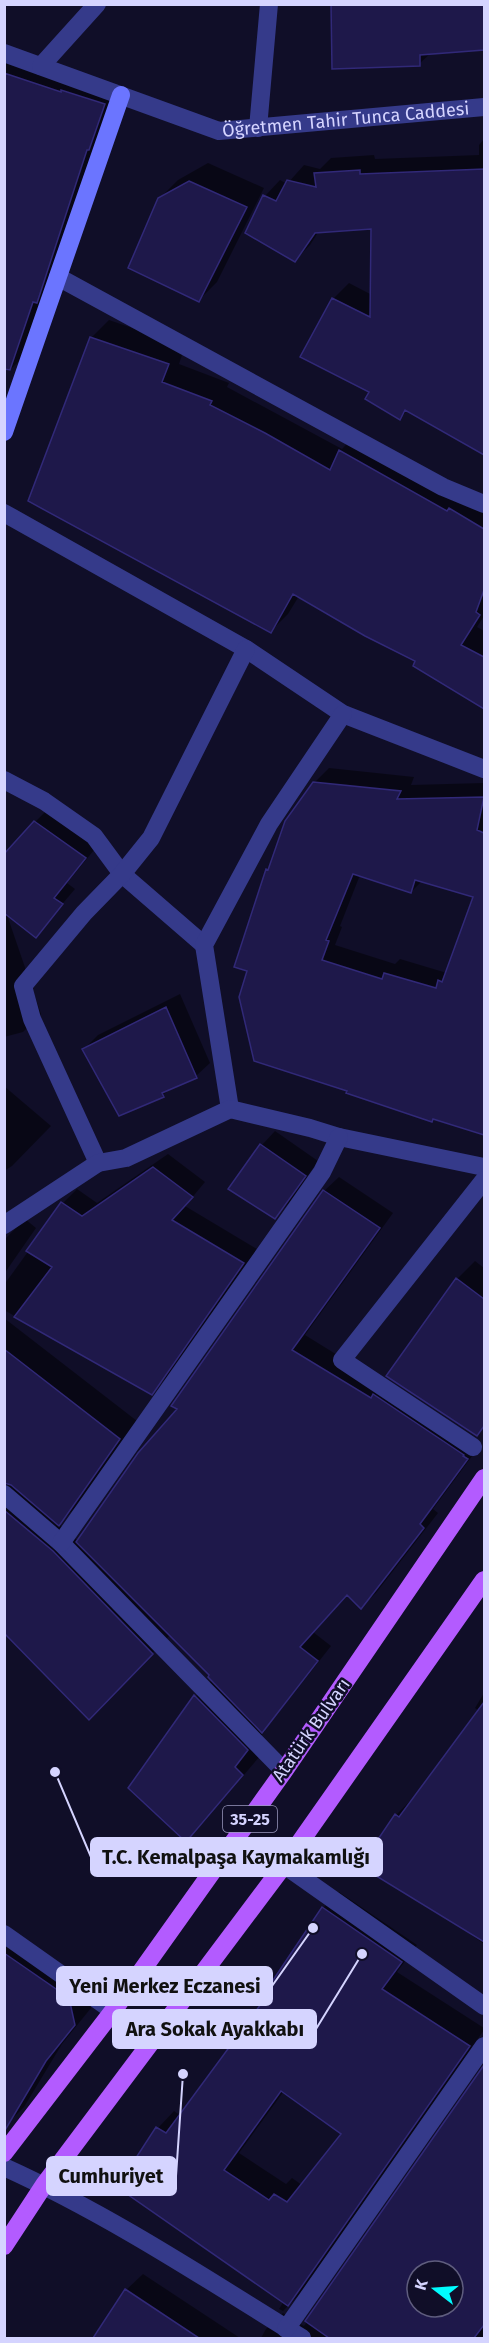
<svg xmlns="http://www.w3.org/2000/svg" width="489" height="2343" viewBox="0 0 489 2343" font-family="'Fira Sans',sans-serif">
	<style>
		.shadow { fill: #0007; fill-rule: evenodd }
		.building { fill: #1e184a; stroke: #312978; stroke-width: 1.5; fill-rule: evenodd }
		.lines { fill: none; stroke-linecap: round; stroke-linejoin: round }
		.street { stroke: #353a8a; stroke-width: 18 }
		.secondary { stroke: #6b75ff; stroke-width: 18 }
		.primary { stroke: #b35bff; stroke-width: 18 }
		.labels { text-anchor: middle; stroke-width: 5; stroke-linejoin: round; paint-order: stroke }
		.shield { fill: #100e28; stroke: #9a99be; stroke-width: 1.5 }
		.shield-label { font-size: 16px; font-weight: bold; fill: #d5d4ff }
		.street-label { font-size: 18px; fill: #d5d4ff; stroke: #100e28 }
		.leader { fill: none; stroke: #d5d4ff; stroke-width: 2 }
		.callout-dot { fill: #d5d4ff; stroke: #100e28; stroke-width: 2 }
		.callout { fill: #d5d4ff; stroke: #d5d4ff; stroke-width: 2 }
		.callout-label { font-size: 20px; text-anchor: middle; font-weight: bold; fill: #111 }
	</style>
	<rect width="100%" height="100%" fill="#100e28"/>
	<path class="shadow" d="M332,4H484V49L431,53L419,64Z
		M4,56L119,88L24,356L9,371L4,370Z
		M484,139V450L472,446L408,410L400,418L371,391L302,356L333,299L349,283L372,295V227L319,231L310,245L295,260L247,233L265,196L280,180L287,184L304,165L320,169L331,158L374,155L375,159L479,155V145Z
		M208,163L264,188L217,282L198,301L159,199L178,180Z
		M109,320L185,346L179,364L229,383L227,387L342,449L357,433L484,501V616L477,627L484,631V707L415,665L417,661L299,596L288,614L270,632L91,338Z
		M329,768L414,777L411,785L484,783V1134L434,1118L249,970L267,870L314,783ZM360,875L411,892L422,881L475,896L447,973L400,959L395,964L335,945L342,927L340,926Z
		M49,808L99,844L67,883L75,889L35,936L6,912L41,1014L23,1032L4,1037V864L35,822Z
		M180,994L210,1063L196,1076L171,1088L163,1095L84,1049L98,1035Z
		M4,1086L51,1126L12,1166L4,1171Z
		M275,1131L318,1161L289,1203L275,1217L262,1145Z
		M168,1154L205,1182L185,1206L257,1249L165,1379L151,1393L4,1310V1285L63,1203L77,1189L97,1203Z
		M339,1177L393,1213L305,1335L481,1444L433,1509L438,1513L376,1593L361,1607L348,1593L313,1632L331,1646L276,1716L263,1729L265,1731L252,1748L260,1756L204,1822L186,1840L130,1788L196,1696L213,1679L171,1634L106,1701L4,1620V1318L137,1421L76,1507L59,1524L78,1541L180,1409L324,1191Z
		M25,1219L36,1228L4,1274V1240Z
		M475,1261L484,1268V1427L477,1434L457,1279Z
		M484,1693V1944L470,1934L471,1932L362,1865L396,1815L413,1798L414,1799L479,1711L475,1708Z
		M339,1892L417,1945L397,1972L484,2028V2030L299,2295L283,2311L279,2309L284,2301L119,2187L158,2128L174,2111L181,2116L266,1999L323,1908ZM284,2091L344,2133L302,2185L292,2178L286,2184L239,2153Z
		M4,1926L84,1983L91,2008L62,2044L24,2107L8,2123H4Z
		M484,2068V2338H261L266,2329L283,2313L304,2326ZM417,2271H453V2307H417Z
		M143,2274L240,2338H95L126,2290Z"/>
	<path class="building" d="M331,4H484V50L420,55V66L332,69Z
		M4,73L61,92V90L105,104L89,150H87L37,303L33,302L10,370L4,369Z
		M484,169V455L405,410L400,420L365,399L369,392L300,357L332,298L370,317L371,229L315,233L295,262L245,233L263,195L276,201L287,180L316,187L314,173L360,170V174Z
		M189,181L247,207L199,302L128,268L158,198Z
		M90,337L169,364L162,382L212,401L210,405L265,433L330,470L339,450L447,511L449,508L484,529V590L476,612L480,615L461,645L484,657V709L413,666L415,661L365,636L293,594L271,633L28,501Z
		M313,782L401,791L397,799L484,797L477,830L484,833V1135L433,1119L432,1122L346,1093L347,1091L254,1061L239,997L247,971L234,967L266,869L268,870L285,821ZM353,874L411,893L415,880L473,897L442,982L438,980L436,988L384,973L382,979L322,960L329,941L326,940Z
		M34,821L86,858L54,898L63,904L36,938L4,913V854Z
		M166,1007L197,1078L162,1093L164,1097L119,1116L82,1049Z
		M260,1144L306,1176L275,1219L228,1189Z
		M153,1167L193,1197L172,1220L244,1263L152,1395L14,1317L52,1267L26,1251L61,1202L82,1216Z
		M323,1190L380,1228L292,1350L371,1398L373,1394L464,1455L463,1456L468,1459L420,1524L424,1528L361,1609L347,1595L300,1647L318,1661L262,1733L208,1677L209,1675L76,1542L138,1453L177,1409L171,1406Z
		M456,1278L484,1299V1426L477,1436L386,1376Z
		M4,1349L120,1439L59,1526L11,1485L4,1483Z
		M4,1510L53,1551L153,1654L89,1720L4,1633Z
		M194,1695L248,1750L235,1767L243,1775L186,1842L128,1788Z
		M484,1702V1942L360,1866L395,1814L399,1817Z
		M322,1907L402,1962L382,1989L470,2046L288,2306L117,2187L156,2127L166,2133L264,2000L261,1998ZM281,2091L341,2134L287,2202L274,2194L269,2200L224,2170Z
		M4,1953L69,1998L75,2025L46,2061L4,2132Z
		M484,2065V2325L474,2338H329L305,2321ZM417,2271H453V2307H417Z
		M125,2289L199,2338H93Z"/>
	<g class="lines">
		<g class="street">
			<path id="s1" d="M4,53L219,131L484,107"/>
			<path d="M41,66L97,4"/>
			<path d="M258,128L269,4"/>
			<path d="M58,277L443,487L484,504"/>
			<path d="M4,513L246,649L343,714L484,769"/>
			<path d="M4,780L44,801L94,836L122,874L204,945"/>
			<path d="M230,1109L204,945L269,824L343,714"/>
			<path d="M98,1163L32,1019L23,986L84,913L122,874L151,838L246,649"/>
			<path d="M4,1225L98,1163L126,1158L230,1109L310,1128L339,1137L484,1167"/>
			<path d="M473,1447L342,1360L484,1180"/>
			<path d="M4,1494L61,1543L284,1771"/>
			<path d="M61,1543L322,1172L339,1137"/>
			<path d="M284,1865L484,2006"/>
			<path d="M4,1934L113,2011"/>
			<path d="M4,2167C108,2214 205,2278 302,2338"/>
			<path d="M286,2329L484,2046"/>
		</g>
		<path class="secondary" d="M4,432L121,95"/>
		<path class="primary" d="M4,2153L113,2011L284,1771L484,1478
			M4,2246L44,2185L284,1865L484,1580"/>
	</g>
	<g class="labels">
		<rect class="shield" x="223" y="1806" width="54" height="26" rx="4.5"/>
		<g class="shield-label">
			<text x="250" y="1825">35-25</text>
		</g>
		<g class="street-label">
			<text dy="6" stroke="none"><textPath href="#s1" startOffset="356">Öğretmen Tahir Tunca Caddesi</textPath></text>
			<text transform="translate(311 1730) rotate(-55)" y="6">Atatürk Bulvarı</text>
		</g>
	</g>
	<path class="leader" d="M55 1772L91 1857M313 1928L272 1986M362 1954L316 2029M183 2074L176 2176"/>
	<g class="callout-dot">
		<circle cx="55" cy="1772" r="6"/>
		<circle cx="313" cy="1928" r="6"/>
		<circle cx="362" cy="1954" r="6"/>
		<circle cx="183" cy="2074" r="6"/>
	</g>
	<g class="callout">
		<rect x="91" y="1838" width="291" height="38" rx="6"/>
		<rect x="57" y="1967" width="215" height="38" rx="6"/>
		<rect x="113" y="2010" width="203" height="38" rx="6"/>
		<rect x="47" y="2157" width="129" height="38" rx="6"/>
	</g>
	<g class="callout-label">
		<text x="236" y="1864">T.C. Kemalpaşa Kaymakamlığı</text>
		<text x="165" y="1993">Yeni Merkez Eczanesi</text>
		<text x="215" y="2036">Ara Sokak Ayakkabı</text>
		<text x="111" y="2183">Cumhuriyet</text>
	</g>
	<rect width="489" height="2343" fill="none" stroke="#d5d4ff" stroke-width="12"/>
	<g transform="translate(435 2289) rotate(287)"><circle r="28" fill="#100e28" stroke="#5f5d7e" stroke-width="1.5"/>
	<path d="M0-4.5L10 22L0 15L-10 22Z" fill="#00fcff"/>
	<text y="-9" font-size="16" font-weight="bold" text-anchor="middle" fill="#d5d4ff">K</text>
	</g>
</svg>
